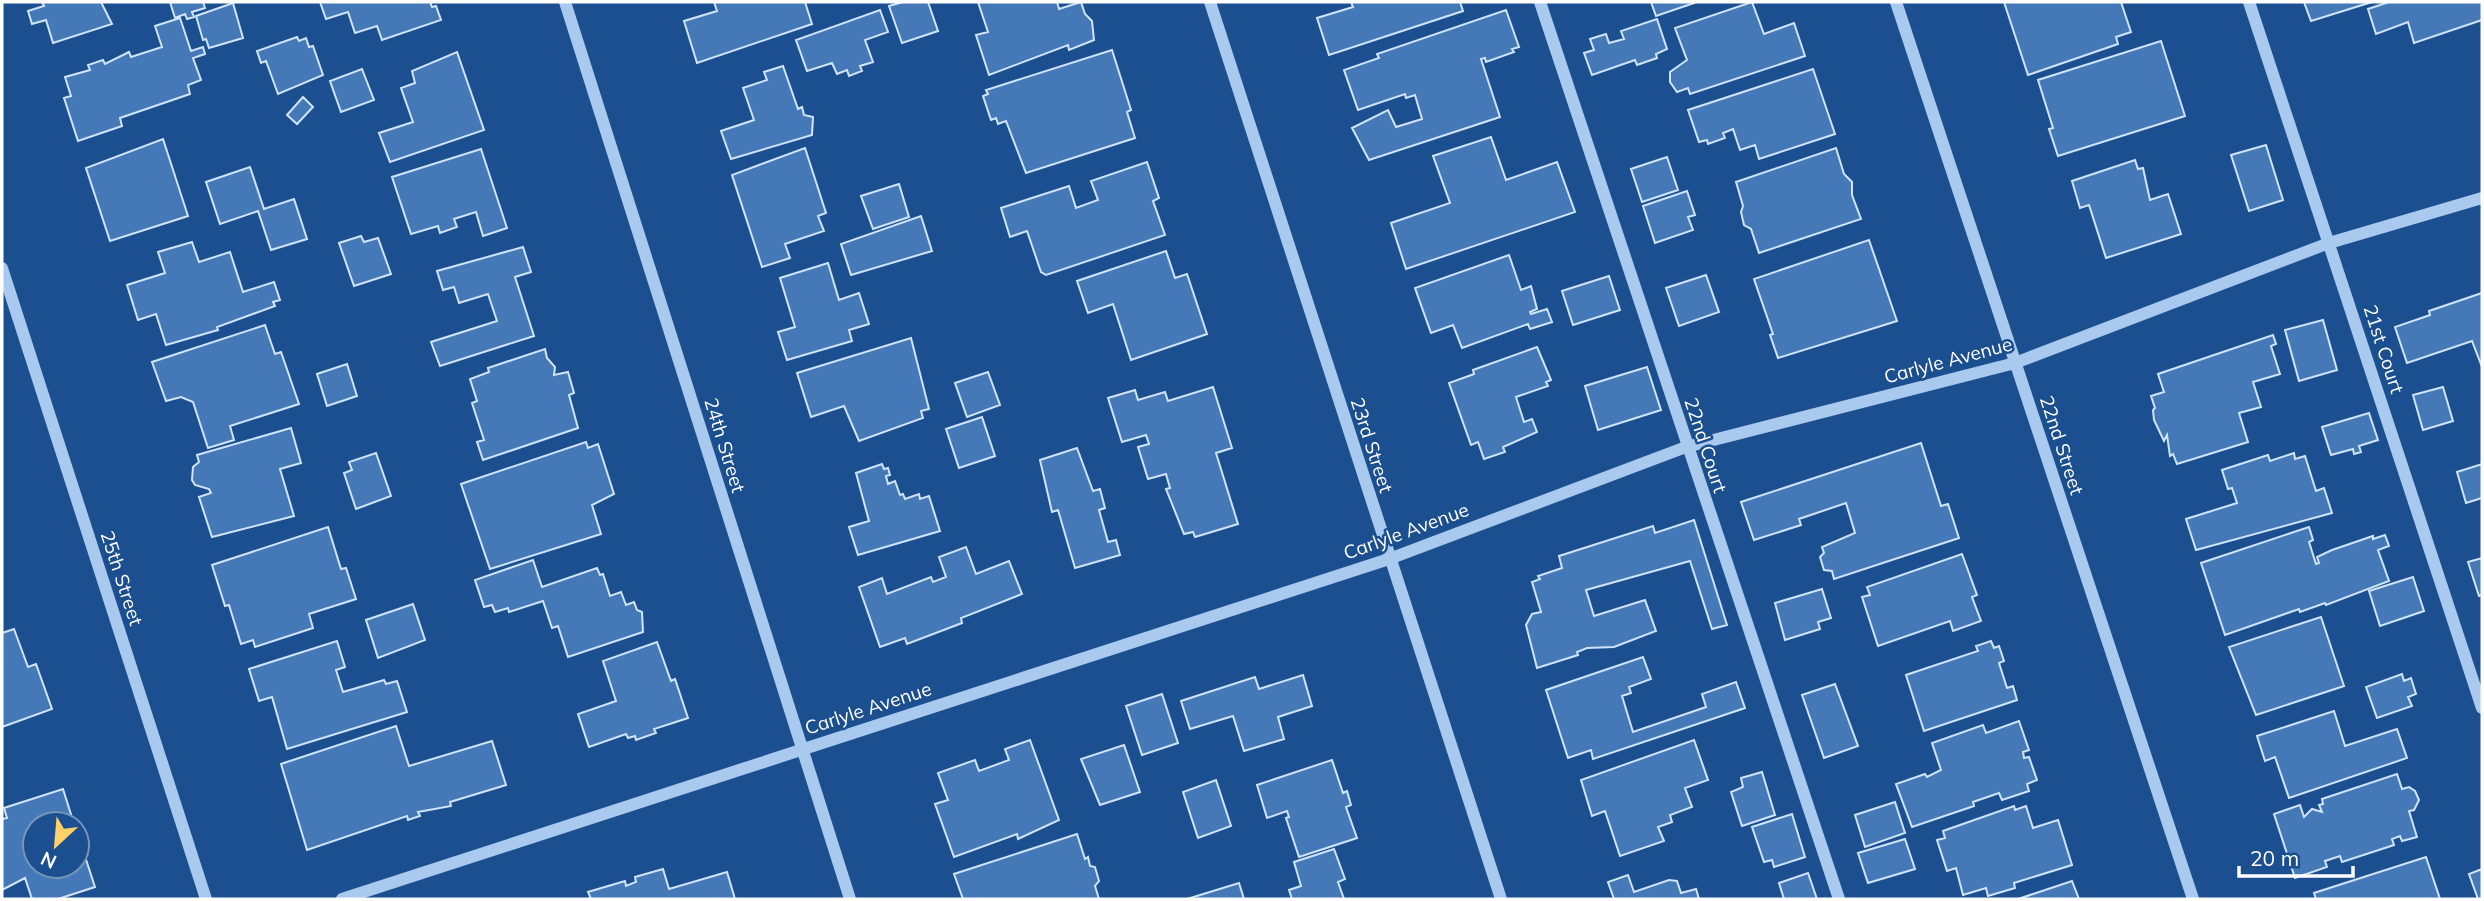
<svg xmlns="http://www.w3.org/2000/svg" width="2484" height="901" viewBox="0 0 2484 901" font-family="Mulish,sans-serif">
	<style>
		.building { fill: #4478b7; stroke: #cfe3fa; stroke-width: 2 }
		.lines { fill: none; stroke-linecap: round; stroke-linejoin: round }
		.minor { stroke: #a9c9ee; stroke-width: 12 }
		.labels { text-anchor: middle; stroke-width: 5; stroke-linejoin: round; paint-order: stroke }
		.street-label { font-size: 19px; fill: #fff; stroke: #1b4f8f }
	</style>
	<rect width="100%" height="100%" fill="#1b4f8f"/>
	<path class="building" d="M42,2H101L112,24L53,43L46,20L32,24L28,11L44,6Z
		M170,2H203L205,8L192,12L194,17L187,19L185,14L175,18Z
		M320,2H430L432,7L436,6L441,20L382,40L377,26L355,33L348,12L326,19Z
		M714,2H805L812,24L697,63L684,21L717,11Z
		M903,2H928L938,31L902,43L889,6Z
		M978,2H1057L1059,9L1081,2L1085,14L1092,21L1094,40L1069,50L1068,45L989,75L976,35L988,32Z
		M1351,2H1460L1463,11L1329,55L1317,18L1353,7Z
		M1651,2H1697L1656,16Z
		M1752,2L1764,34L1794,23L1805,56L1690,94L1688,88L1677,92L1670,82V72L1687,60L1675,28Z
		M2004,2H2121L2131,32L2116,37L2118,44L2028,75Z
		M2304,2H2372L2311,21Z
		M2389,2H2482V20L2414,43L2408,22L2376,34L2368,9Z
		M233,3L243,38L209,48L206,39L203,40L196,16Z
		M880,10L888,32L865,40L873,62L860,66L862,71L849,76L847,70L837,74L832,63L807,71L796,40Z
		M1506,10L1519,47L1512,49L1514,52L1486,62L1485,58L1481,59L1500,117L1369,160L1352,128L1388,110L1396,127L1422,119L1415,95L1406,98L1405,94L1358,110L1344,70L1379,58L1377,54Z
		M180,18L191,51L203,47L205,54L193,58L201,80L188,85L190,94L120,118L122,126L78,141L64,98L71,96L65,77L90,70L88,65L103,60L105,64L129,52L131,57L162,47L155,26Z
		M1657,19L1667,49L1656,54L1657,58L1637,65L1635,60L1592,75L1584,53L1594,50L1590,39L1606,34L1609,43L1624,39L1621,31Z
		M297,37L299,41L306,38L309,47L313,46L323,75L278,94L266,61L261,63L257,51Z
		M2161,41L2185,116L2058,156L2049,129L2053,128L2038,80Z
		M1112,50L1131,110L1127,112L1135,138L1026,173L1006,121L998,124L996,118L991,120L983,96L988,94L986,90Z
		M457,52L484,130L390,162L379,133L413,122L401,88L415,83L412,71Z
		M783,66L798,109L802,107L804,115L813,117L812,135L731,159L721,131L754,120L743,88L767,80L764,72Z
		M362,69L374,100L341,112L330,81Z
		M1813,69L1835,134L1759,159L1755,145L1740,150L1733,129L1723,133L1725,138L1708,144L1707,140L1699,142L1688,110Z
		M303,97L313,107L297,124L287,115Z
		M1491,137L1506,180L1557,162L1575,212L1406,269L1391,223L1450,203L1433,156Z
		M163,139L188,216L110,241L86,168Z
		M2266,145L2283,200L2249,211L2231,155Z
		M805,148L826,213L818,216L824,231L785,244L790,258L762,267L732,175Z
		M1836,148L1844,174L1852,182V195L1861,219L1759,253L1751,229L1744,225L1741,212L1743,206L1736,182Z
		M481,149L507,228L483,236L476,212L454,219L457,227L440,233L438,226L411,234L392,177Z
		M1667,157L1678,190L1642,202L1631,169Z
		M2135,160L2138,169L2143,168L2150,200L2168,194L2181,234L2106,258L2089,205L2080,208L2072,181Z
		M1147,162L1159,198L1153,201L1165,235L1046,275L1041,272L1027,231L1010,237L1001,208L1069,186L1076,208L1098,200L1091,181Z
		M250,167L264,209L294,199L307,239L271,250L258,211L220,224L206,182Z
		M899,184L909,217L873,229L861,196Z
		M1687,191L1695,215L1688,217L1693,230L1655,243L1643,206Z
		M921,216L932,251L851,275L841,244Z
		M361,236L364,242L378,238L391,274L354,286L339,243Z
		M1869,240L1897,321L1778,358L1770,335L1773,334L1754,279Z
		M192,242L199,262L230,252L243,292L274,282L280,300L273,302L275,306L217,327L218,330L166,345L156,314L138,320L127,285L165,273L158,252Z
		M523,247L531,272L515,277L534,336L440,366L431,342L497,321L488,294L459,303L454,287L443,290L437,271Z
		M1166,251L1175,278L1187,274L1207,334L1131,360L1113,304L1088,313L1077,281Z
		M1509,255L1521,290L1531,286L1537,309L1530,312L1531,314L1547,309L1552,322L1530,329L1528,324L1462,348L1453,325L1431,333L1415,288Z
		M828,263L839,300L859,293L869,324L849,330L852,341L787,360L778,332L795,327L780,278Z
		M1706,275L1719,312L1679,326L1666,288Z
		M1609,276L1620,310L1573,325L1562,291Z
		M2482,293V367L2472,341L2407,363L2395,327L2430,315L2429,311Z
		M2323,320L2337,370L2299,381L2285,330Z
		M265,325L275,354L281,352L299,404L230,426L234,440L208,448L193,402L181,397L166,401L152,362Z
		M2273,335L2276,344L2271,346L2280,374L2253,382L2261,407L2239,413L2248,442L2177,464L2173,454L2170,456L2167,435L2164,441L2154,420L2153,410L2155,408L2151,396L2164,392L2158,374Z
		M911,338L929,409L921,411L923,418L859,441L844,406L811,417L797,373Z
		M1537,347L1551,380L1546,382L1548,386L1516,397L1524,422L1532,419L1537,432L1503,447L1505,452L1484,459L1478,442L1471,445L1449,383L1474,374L1473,370Z
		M545,349L547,358L555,367L554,375L568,372L574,393L569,395L578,428L483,460L477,442L484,440L472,403L477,401L470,379L489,372L488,368Z
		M347,364L357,396L327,406L317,374Z
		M1647,367L1661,410L1598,430L1585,386Z
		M988,372L1000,405L967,417L955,383Z
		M1213,387L1232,448L1216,453L1238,524L1195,537L1193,532L1184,534L1166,489L1170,488L1166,474L1148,479L1138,447L1149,444L1146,435L1122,442L1108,398L1135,390L1138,400L1165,392L1168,401Z
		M2443,387L2453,421L2423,430L2413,395Z
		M2369,413L2378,440L2359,446L2361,452L2354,454L2353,449L2331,455L2322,427Z
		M982,417L995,456L959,468L946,429Z
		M291,428L301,463L280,469L294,516L212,537L199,497L211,493L209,489L195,485L192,480L193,467L199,462L197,455Z
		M586,442L588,448L598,444L614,494L592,505L601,534L490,569L461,484Z
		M1921,443L1941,506L1948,504L1959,538L1834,579L1832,571L1824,570L1820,557L1824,553L1822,547L1855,533L1846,503L1799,519L1801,525L1754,540L1741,502Z
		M1077,448L1093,491L1100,489L1105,508L1099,510L1108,542L1116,540L1120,555L1075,568L1058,510L1052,512L1040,460Z
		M376,453L391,496L356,509L344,473L352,470L349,462Z
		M2294,453L2295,459L2305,456L2316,491L2324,488L2332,513L2196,550L2186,519L2237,503L2232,488L2228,489L2222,470L2268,455L2270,461Z
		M882,464L884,469L888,468L890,475L886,476L888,484L895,481L900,495L903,494L905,499L919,494L920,499L929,496L940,531L858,555L849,527L869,521L856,473Z
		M2482,464V498L2466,503L2457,472Z
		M1694,520L1727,625L1712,629L1690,561L1586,590L1594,616L1645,600L1656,631L1614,647L1587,648L1577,652L1578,655L1537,668L1526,625L1532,614L1541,612L1532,582L1540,579L1538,576L1562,568L1559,556L1653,526L1655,533Z
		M328,527L341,569L346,568L356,599L309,614L313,628L255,647L253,640L241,644L229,605L225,606L212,565Z
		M2309,527L2313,540L2309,542L2316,564L2319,563L2317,557L2332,550L2373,536V539L2385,535L2389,546L2378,550L2389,581L2326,605L2325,603L2300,612L2299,609L2225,635L2201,563Z
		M966,547L976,574L1009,561L1022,594L961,618L962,623L907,644L905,638L880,647L859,587L882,578L887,594L931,577L933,582L946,577L939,557Z
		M1962,554L1977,595L1972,597L1981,621L1953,631L1950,621L1878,646L1862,597L1870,595L1867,587Z
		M2482,558V595L2479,596L2468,562Z
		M533,560L542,587L597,568L600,575L603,574L610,596L621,592L626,605L634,602L637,610L642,612L643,632L568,657L558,626L552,628L543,601L509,612L508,608L495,612L492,605L484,607L475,580Z
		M2413,577L2424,611L2380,626L2369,591Z
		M1822,589L1831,618L1818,622L1820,629L1785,640L1775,603Z
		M413,604L425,640L378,658L366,620Z
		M2321,617L2344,686L2256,715L2229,647Z
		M14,629L28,667L36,664L52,709L2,727V633Z
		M337,641L345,667L336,670L343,692L384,680L386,684L397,681L407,712L287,749L272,697L259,701L249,669Z
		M1991,641L1994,648L1999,646L2004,661L1999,663L2007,688L2013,686L2017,700L1924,731L1906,675L1978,651L1976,646Z
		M657,642L671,681L675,679L688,718L654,729L656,733L636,740L635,736L628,738L626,734L589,747L578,714L616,701L603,661Z
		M1643,657L1651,679L1629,687L1631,693L1622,696L1633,732L1706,707L1702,694L1736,682L1745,708L1593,759L1591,750L1568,758L1546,690Z
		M2402,674L2404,681L2411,678L2416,694L2408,697L2412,706L2377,718L2366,687Z
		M1303,675L1312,706L1278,717L1284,739L1244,751L1233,716L1190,729L1181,701L1255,677L1259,689Z
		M1835,684L1858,746L1824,758L1802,695Z
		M1162,694L1178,743L1142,755L1126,706Z
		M2334,711L2345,746L2397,729L2407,758L2289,798L2275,757L2265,761L2257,736Z
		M2019,721L2029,750L2023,752L2024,758L2029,757L2037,780L2027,784L2029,791L2002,800L1999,793L1973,802L1974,806L1912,827L1896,784L1925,774L1927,777L1941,770L1932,743L1983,725L1986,733Z
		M396,726L409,766L492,741L506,785L450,802L451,806L418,812L420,816L408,820L407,816L307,850L281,764Z
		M1030,740L1059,820L1018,839L1017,834L954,857L935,804L948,800L938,773L975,760L979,771L1009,760L1005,749Z
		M1694,740L1708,780L1685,788L1692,807L1670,815L1672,822L1658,827L1664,841L1620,856L1605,811L1592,816L1581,780Z
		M1124,745L1140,792L1100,805L1081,759Z
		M1332,760L1343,793L1347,791L1351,805L1346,807L1357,838L1299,857L1286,818L1289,817L1287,811L1267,818L1257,785Z
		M1762,772L1775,815L1742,826L1731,792L1743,787L1741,778Z
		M2397,774L2402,789L2409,787L2415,791L2419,800L2414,810L2409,811L2417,837L2402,841L2400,836L2392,839L2394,845L2342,862L2340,856L2325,861L2327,867L2295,878L2274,814L2300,805L2304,817L2312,809L2322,812L2319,805L2323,804L2322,799Z
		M1216,780L1231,826L1198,838L1183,792Z
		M63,789L74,824H35V866H77V832L95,887L58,899H32L25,878L2,890V819L7,818L4,808Z
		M1895,802L1905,833L1865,847L1855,815Z
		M2014,806L2015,810L2026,806L2033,828L2058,820L2072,865L2014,883L2015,888L1988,896L1986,888L1963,895L1956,868L1947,871L1937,840L1945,838L1943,831Z
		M1792,814L1805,857L1774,867L1772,860L1764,862L1752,827Z
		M1077,834L1085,859L1088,857L1090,866L1095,867L1099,881L1095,886L1099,899H963L954,874Z
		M1905,839L1915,869L1868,883L1858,853Z
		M1334,849L1345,879L1338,882L1344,899H1292L1289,890L1301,886L1294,862Z
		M2426,857L2440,899H2316L2314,893Z
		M663,869L669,889L727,872L735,899H591L588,892L625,881L626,886L636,882L635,877Z
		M2482,869V899H2478L2469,874Z
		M1808,873L1817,899H1784L1779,883Z
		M1628,875L1634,892L1669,880L1677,881L1681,893L1696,889L1699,899H1614L1608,882Z
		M2072,881L2079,899H2018Z
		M1239,883L1244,899H1187Z"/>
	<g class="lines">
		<path class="minor" d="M565,2L850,899
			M1210,2L1501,899
			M1540,2L1839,899
			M1896,2L2193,899
			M2249,2L2482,708
			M2,268L206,899
			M342,899L1389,559L1686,447L2015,363L2329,243L2482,198"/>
	</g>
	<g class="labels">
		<g class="street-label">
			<text transform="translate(2384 349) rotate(72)" y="7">21st Court</text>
			<text transform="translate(1948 360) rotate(-15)" y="7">Carlyle Avenue</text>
			<text transform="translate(725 445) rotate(73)" y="7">24th Street</text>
			<text transform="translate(1372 445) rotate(72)" y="7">23rd Street</text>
			<text transform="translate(1706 445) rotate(72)" y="7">22nd Court</text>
			<text transform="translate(2062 445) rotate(72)" y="7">22nd Street</text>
			<text transform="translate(1406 531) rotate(-20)" y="7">Carlyle Avenue</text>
			<text transform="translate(122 578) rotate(72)" y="7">25th Street</text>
			<text transform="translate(868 708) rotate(-18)" y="7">Carlyle Avenue</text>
		</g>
	</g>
	<rect width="2484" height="901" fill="none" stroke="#ffffff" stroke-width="7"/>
	<g transform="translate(56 845) rotate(206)"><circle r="33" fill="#1b4f8f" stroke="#7695bc" stroke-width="2"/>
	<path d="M0-5L12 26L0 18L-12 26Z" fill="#ffd166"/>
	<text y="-10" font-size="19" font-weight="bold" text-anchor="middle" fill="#ffffff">N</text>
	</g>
	<path d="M2239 866v10h114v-10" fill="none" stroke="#ffffff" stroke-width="3.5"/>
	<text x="2250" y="866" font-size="21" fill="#ffffff" stroke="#1b4f8f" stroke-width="5" paint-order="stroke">20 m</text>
</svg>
